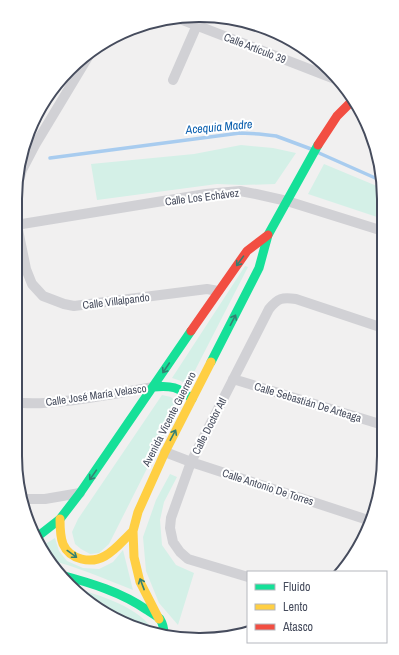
<svg xmlns="http://www.w3.org/2000/svg" width="399" height="655" viewBox="0 0 399 655" font-family="'Archivo Narrow',sans-serif">
	<style>
		.green { fill: #d4f0e7 }
		.lines { fill: none; stroke-linecap: round; stroke-linejoin: round }
		.stream { stroke: #a8ccef; stroke-width: 3.5 }
		.street { stroke: #d1d1d5; stroke-width: 10 }
		.fast { stroke: #16e098; stroke-width: 9 }
		.slow { stroke: #ffcf43; stroke-width: 9 }
		.jam { stroke: #f24e42; stroke-width: 9 }
		.oneway { stroke: #358072 }
		.labels { text-anchor: middle; stroke-width: 4; stroke-linejoin: round; paint-order: stroke }
		.street-label { font-size: 11px; fill: #464c5d; stroke: #fff }
		.water-label { font-size: 12px; font-style: italic; fill: #095eae; stroke: #fff }
		.rim { fill: none; stroke: #464c5d; stroke-width: 2 }
	</style>
	<rect width="100%" height="100%" fill="#f1f0f0"/>
	<path class="green" d="M241,145L273,148L296,153L275,184L242,185L217,184L97,200L91,164L194,154Z
		M324,164L384,189L383,219L308,194Z
		M245,266L248,267L187,386L181,381L172,378Z
		M162,395L171,397L179,405L109,544L99,553L90,554L81,549L75,544L72,532L78,519Z
		M170,474L177,477L164,502L160,520L162,545L176,565L194,573L178,625L159,603L146,571L143,537L156,500Z
		M55,538L59,551L67,561L83,568L99,569L113,562L123,550L133,590C105,579 78,567 49,560L42,546Z
		M72,587C99,595 141,607 155,633L140,630L87,602Z"/>
	<g class="lines">
		<path class="stream" d="M319,153L382,181
			M50,158L240,133L259,134L276,136L311,149"/>
		<path class="street" d="M175,17L335,79
			M173,80L197,25
			M16,196L19,180L22,170L35,145L88,57
			M16,198L17,225L26,269L32,284L43,296L64,304L74,306L207,289L218,291
			M16,225L206,194L240,191L256,194L287,201L383,231
			M233,379L383,425
			M15,402C31,405 49,403 65,401C94,398 124,392 153,387
			M165,452L191,462L371,521
			M22,499H45L80,493
			M248,577L188,559L180,552L173,542L170,528L171,518L191,462L269,309C278,298 282,297 296,299L383,328"/>
		<path class="fast" d="M211,362L259,268L268,235L318,145
			M153,387C171,385 179,387 192,399
			M37,537L60,519L80,493L191,331
			M61,575C91,583 121,592 147,610C151,613 156,615 160,619C163,624 164,629 164,634"/>
		<path class="slow" d="M60,519C60,527 60,536 63,544C70,560 91,564 105,556C116,550 124,539 133,531
			M159,619L140,582L134,557L133,531L138,512L165,452L211,362"/>
		<path class="jam" d="M318,145L337,116L353,100
			M191,331L247,251L268,235"/>
	</g>
	<defs><path id="oneway-shaft" d="M-6 0H5M1.5-3L5.5 0L1.5 3" fill="none" stroke-width="1.6" stroke-linecap="round" stroke-linejoin="round"/></defs>
	<g class="oneway">
		<use href="#oneway-shaft" transform="translate(240 261) rotate(126)"/>
		<use href="#oneway-shaft" transform="translate(233 320) rotate(-63)"/>
		<use href="#oneway-shaft" transform="translate(166 368) rotate(124)"/>
		<use href="#oneway-shaft" transform="translate(173 435) rotate(-62)"/>
		<use href="#oneway-shaft" transform="translate(93 475) rotate(125)"/>
		<use href="#oneway-shaft" transform="translate(72 554) rotate(36)"/>
		<use href="#oneway-shaft" transform="translate(142 584) rotate(-111)"/>
	</g>
	<g class="labels">
		<g class="street-label">
			<text transform="translate(255 48) rotate(21)" y="4">Calle Artículo 39</text>
			<text transform="translate(202 197) rotate(-7)" y="4">Calle Los Echávez</text>
			<text transform="translate(116 301) rotate(-7)" y="4">Calle Villalpando</text>
			<text transform="translate(96 395) rotate(-8)" y="4">Calle José María Velasco</text>
			<text transform="translate(308 402) rotate(17)" y="4">Calle Sebastián De Arteaga</text>
			<text transform="translate(169 419) rotate(-63)" y="4">Avenida Vicente Guerrero</text>
			<text transform="translate(209 426) rotate(-63)" y="4">Calle Doctor Atl</text>
			<text transform="translate(268 487) rotate(18)" y="4">Calle Antonio De Torres</text>
		</g>
		<g class="water-label">
			<text transform="translate(219 127) rotate(-5)" y="4">Acequia Madre</text>
		</g>
	</g>
	<path d="M0 0H399V655H0ZM199 22H200A177 177 0 0 1 377 199V456A177 177 0 0 1 200 633H199A177 177 0 0 1 22 456V199A177 177 0 0 1 199 22Z" fill="#fff" fill-rule="evenodd"/>
	<path class="rim" d="M199 22H200A177 177 0 0 1 377 199V456A177 177 0 0 1 200 633H199A177 177 0 0 1 22 456V199A177 177 0 0 1 199 22Z"/>
	<rect x="247" y="571" width="140" height="72" fill="#ffffff" stroke="#b5b7be"/>
	<rect x="255" y="584" width="20" height="6" fill="#16e098" stroke="#b5b7be"/>
	<text x="283" y="591" font-size="12" fill="#464c5d">Fluido</text>
	<rect x="255" y="604" width="20" height="6" fill="#ffcf43" stroke="#b5b7be"/>
	<text x="283" y="611" font-size="12" fill="#464c5d">Lento</text>
	<rect x="255" y="624" width="20" height="6" fill="#f24e42" stroke="#b5b7be"/>
	<text x="283" y="631" font-size="12" fill="#464c5d">Atasco</text>
</svg>
